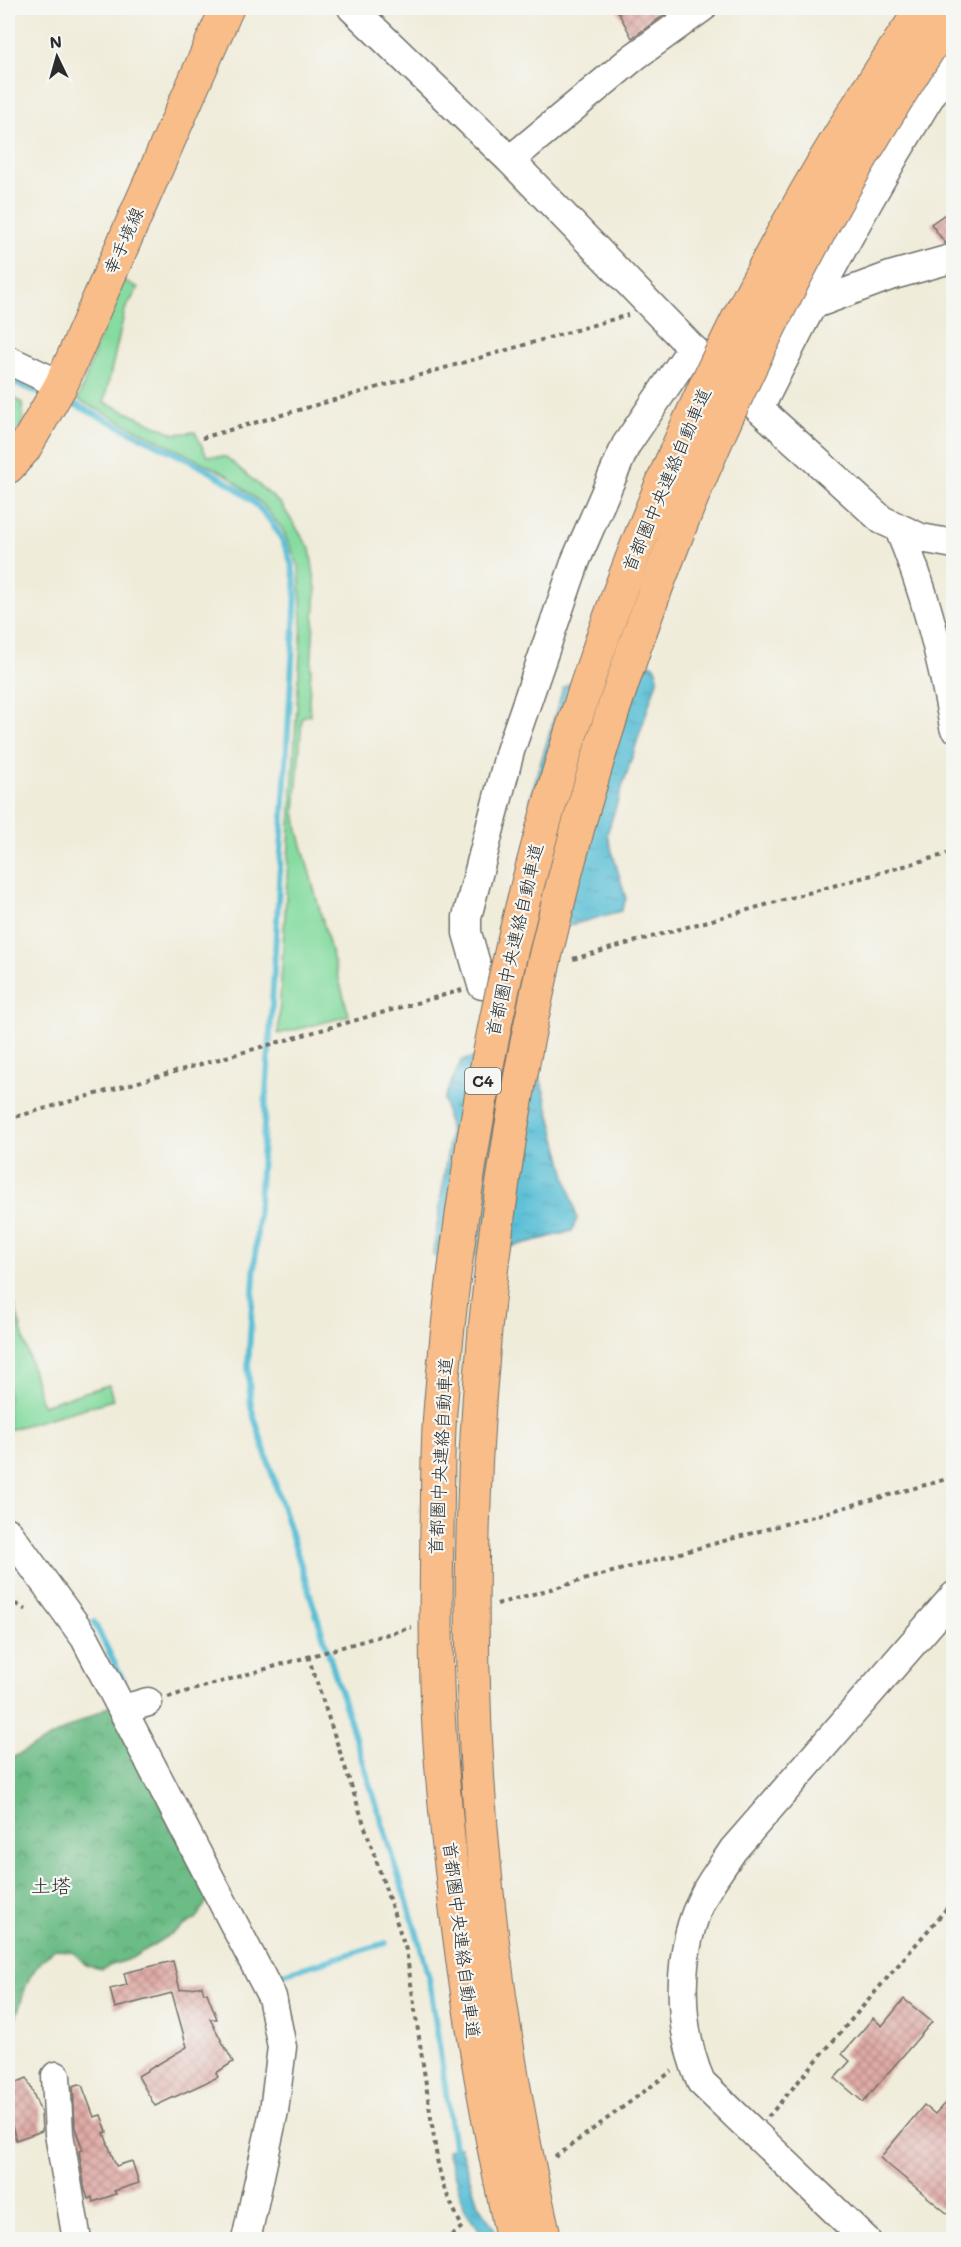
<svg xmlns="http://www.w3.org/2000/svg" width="961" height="2247" viewBox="0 0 961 2247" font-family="Mali,'Klee One',sans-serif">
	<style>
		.green { fill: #86dca0; stroke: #588466; stroke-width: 1.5 }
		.forest { fill: url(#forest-crowns); stroke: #4c7458; stroke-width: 1.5 }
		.water { fill: url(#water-ripples); stroke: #417480; stroke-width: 1.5 }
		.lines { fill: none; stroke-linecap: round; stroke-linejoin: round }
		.stream { stroke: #57bed5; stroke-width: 6 }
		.building { fill: url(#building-cross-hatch) }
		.minor-casing { stroke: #706f68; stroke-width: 31 }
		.major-casing { stroke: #706f68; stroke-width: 35 }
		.path { stroke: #706f68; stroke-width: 4; stroke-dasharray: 4.5 4.5; stroke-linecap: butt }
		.minor { stroke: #fff; stroke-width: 28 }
		.major { stroke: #f8bd89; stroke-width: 33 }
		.highway-bridge-casing { stroke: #706f68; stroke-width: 35; stroke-linecap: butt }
		.highway-bridge { stroke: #f8bd89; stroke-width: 33 }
		.labels { text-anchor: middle; stroke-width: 4.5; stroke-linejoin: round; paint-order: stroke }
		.shield { fill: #f6f6f2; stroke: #686867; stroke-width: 1.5 }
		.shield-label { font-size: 16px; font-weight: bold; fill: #2b2b2b }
		.street-label { font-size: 18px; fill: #2b2b2b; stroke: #f6f6f2 }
		.neighbourhood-label { font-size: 20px; fill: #2b2b2b; stroke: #f6f6f2 }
	</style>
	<defs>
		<pattern id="forest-crowns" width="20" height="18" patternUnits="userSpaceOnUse" patternTransform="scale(1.5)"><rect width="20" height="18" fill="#6cbc86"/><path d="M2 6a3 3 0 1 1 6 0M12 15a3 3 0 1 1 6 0" fill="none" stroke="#59996e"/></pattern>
		<pattern id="water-ripples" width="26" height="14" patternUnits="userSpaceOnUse" patternTransform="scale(1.5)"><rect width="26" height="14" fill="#57bed5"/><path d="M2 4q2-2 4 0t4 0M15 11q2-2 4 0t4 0" fill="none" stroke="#489bad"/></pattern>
		<pattern id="building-cross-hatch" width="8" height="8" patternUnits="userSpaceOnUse" patternTransform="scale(1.5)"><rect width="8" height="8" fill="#dfaaa5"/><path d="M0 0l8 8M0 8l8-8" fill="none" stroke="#b58b87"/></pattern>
	</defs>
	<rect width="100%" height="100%" fill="#f6f6f2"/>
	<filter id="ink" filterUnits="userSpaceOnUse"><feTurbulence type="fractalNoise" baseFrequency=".0167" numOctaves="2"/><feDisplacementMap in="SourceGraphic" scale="12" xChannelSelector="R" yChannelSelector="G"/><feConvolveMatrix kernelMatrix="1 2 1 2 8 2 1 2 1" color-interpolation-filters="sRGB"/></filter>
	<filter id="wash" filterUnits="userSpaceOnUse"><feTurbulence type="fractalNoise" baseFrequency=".008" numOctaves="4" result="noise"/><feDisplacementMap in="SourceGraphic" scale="24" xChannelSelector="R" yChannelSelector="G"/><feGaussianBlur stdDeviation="1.35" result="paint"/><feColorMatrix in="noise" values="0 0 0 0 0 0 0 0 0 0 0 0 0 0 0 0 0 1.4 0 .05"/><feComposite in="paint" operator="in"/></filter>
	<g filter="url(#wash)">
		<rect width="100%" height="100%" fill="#f0ecda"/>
		<path class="green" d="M120,279L138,288L125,310L104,402L175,434L195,432L207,456L226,457L281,504L310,549L316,589L309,701L310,715L302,717L295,811L298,831L349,1016L278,1034L302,619L299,567L282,529L263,505L227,475L78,400Z
			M8,393L22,403L23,421L8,447Z
			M8,1282L42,1405L109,1385L113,1400L8,1430Z"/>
		<path class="forest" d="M115,1703L211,1894L197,1918L132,1958L101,1969L86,1965L74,1953L55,1949C43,1959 31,1972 26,1986C21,2000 18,2018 8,2029V1760Z"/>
		<path class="water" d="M638,659L655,666L658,677L607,834L626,899L621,911L533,936L522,931L540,809L530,799L563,688L573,681Z
			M531,1043L577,1218L572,1231L444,1264L433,1255L450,1133L444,1099L461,1061Z
			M460,2147L478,2204L501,2239H486L465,2210L447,2150Z"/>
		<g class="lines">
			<path class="stream" d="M8,381L38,392
				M76,405C105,419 133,433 162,447C228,479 291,510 296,593L272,1005L248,1366L251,1407L417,1934L429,1978L455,2154
				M94,1622L123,1680
				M273,1972L276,1976L386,1943"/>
		</g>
		<g id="blocks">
			<path class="building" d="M616,8H674L632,38Z
				M954,208V242L945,243L931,224Z
				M173,1961L180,1990L202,1986L204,1993H207L217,2019H210L233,2062L216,2073L218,2077L155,2106L138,2076L187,2047L172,1993L115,2008L110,1989L127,1985L124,1973Z
				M904,1999L932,2022L863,2102L835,2078L850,2061L842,2054L873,2018L882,2026Z
				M27,2078L41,2113L42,2131L16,2140L8,2113V2086Z
				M79,2084L82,2085L94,2117L101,2115L107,2132L104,2133L116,2166L132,2161L139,2183L114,2191L116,2194L93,2202L92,2197L88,2199L85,2190L79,2151L83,2150L75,2128L73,2086Z
				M954,2093V2219L880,2158L924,2105L935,2114Z"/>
		</g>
	</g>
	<g filter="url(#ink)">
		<use href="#blocks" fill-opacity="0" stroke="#706f68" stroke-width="1.5"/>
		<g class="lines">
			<g class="minor-casing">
				<path id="minor" d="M352,8L510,160L692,348L882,520L921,538L954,544
					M510,160L634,57L702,8
					M810,306L890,276L954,258
					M8,360L61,385
					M759,409C819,288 882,172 954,58
					M899,529C926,593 942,659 954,727
					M482,985L467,933V917L510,751L576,560L626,445L692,348
					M8,1532L85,1638L272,1997L282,2047L274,2111L246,2240
					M124,1709L148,1702
					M56,2076L59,2134L77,2240
					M866,2240L701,2082C676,2025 676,1948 705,1893C713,1878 724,1864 733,1850L954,1596"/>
			</g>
			<g class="major-casing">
				<path id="major" d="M8,467L24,449L61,385L227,8"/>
			</g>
			<path class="path" d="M8,10L10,8
				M202,438L628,315
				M573,959L954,852
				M8,1119L462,990
				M8,1599L26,1610
				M497,1604L954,1477
				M308,1656L406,1950L438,2165L444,2188L462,2227L445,2240
				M168,1697L412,1627
				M768,2117L954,1900
				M555,2157L672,2071"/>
			<use href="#minor" class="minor"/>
			<use href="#major" class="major"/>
			<g class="highway-bridge-casing">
				<path id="highway-bridge" d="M513,2240C476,2071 450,1901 439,1729C435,1663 436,1596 437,1529C438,1491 437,1451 440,1412C480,915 636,419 923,8
					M545,2240C368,1482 517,655 954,11"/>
			</g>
			<use href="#highway-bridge" class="highway-bridge"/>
		</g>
	</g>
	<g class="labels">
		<rect class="shield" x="465" y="1068" width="36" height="26" rx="4.5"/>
		<g class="shield-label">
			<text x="483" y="1087">C4</text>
		</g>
		<g class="street-label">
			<text transform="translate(124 241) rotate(-66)" y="6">幸手境線</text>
			<text transform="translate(667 480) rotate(-67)" y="6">首都圏中央連絡自動車道</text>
			<text transform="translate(515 940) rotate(-77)" y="6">首都圏中央連絡自動車道</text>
			<text transform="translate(441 1456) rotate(-87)" y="6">首都圏中央連絡自動車道</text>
			<text transform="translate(461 1940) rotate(83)" y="6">首都圏中央連絡自動車道</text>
		</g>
		<g class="neighbourhood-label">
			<text x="51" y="1893">土塔</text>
		</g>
	</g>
	<rect width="961" height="2247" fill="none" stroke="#f6f6f2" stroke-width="30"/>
	<g transform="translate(57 57) rotate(355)" stroke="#f6f6f2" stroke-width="4.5" paint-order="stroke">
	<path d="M0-4.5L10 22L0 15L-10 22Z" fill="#2b2b2b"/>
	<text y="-9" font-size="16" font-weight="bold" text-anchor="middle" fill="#2b2b2b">N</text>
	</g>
</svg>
